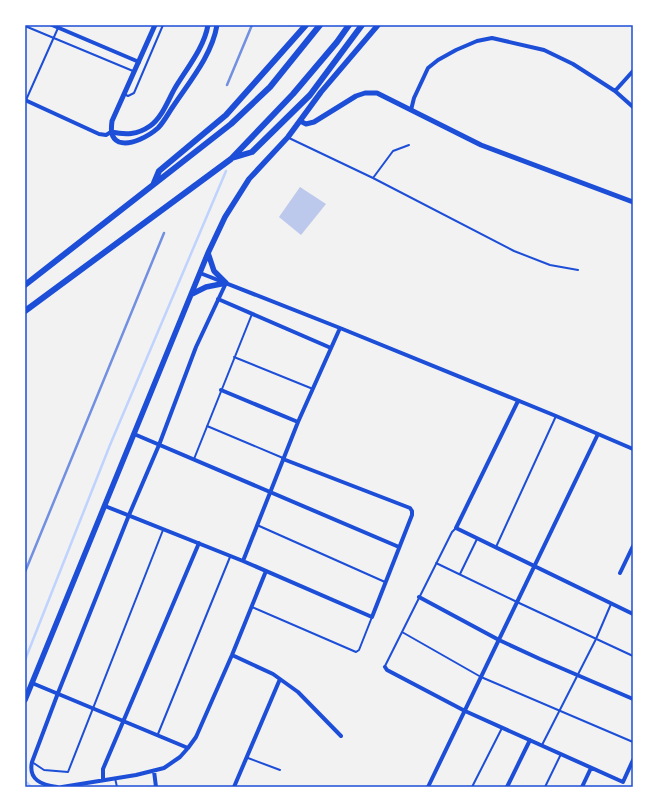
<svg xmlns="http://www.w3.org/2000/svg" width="658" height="812" viewBox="0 0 658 812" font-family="'Titillium Web',sans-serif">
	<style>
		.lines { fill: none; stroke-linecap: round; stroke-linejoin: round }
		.stream { stroke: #bfd3fe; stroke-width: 2.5 }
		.building { fill: #bdc9ec }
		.service { stroke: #1d4ed8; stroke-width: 2 }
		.minor { stroke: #1d4ed8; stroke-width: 4 }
		.tertiary { stroke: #1d4ed8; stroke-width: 5 }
		.secondary { stroke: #1d4ed8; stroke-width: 5.5 }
		.trunk { stroke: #1d4ed8; stroke-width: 6 }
		.rail { stroke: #7290e2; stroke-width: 2.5 }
		.neatline { fill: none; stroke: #1d4ed8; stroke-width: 1.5 }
	</style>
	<rect width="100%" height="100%" fill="#f2f2f2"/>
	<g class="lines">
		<path class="stream" d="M25,660L110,445L226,171
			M25,781L31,787"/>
	</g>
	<path class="building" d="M300,187L326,204L301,235L279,217Z"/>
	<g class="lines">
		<path class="service" d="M25,26L133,71
			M124,94L128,96L134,93L163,25
			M26,100L58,28
			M289,138L373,178L514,251L550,265L578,270
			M373,178L393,151L409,145
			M633,355V359
			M234,357L313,389
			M207,426L283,458
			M194,459L252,314
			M257,525L385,582
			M496,547L556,416
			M436,563L517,602L633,656
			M460,574L477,539
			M252,607L356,652L359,650L372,617
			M402,632L481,677L633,742
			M385,666L452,532L456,528
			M158,734L230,557
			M542,745L596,639L611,604
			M248,758L280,770
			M32,762L44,770L68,772L163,530
			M115,778L117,787
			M472,787L502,728
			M545,787L561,754"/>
		<path class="minor" d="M52,25L139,62
			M615,91L633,71
			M25,100L99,134L106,135L111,132
			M411,110L414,98L428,68L438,60L456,50L477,41L492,38L544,50L573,64L615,91L633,107
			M200,273L340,328L556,416L633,449
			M218,299L331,348
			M221,390L298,422
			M518,401L456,528L633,614
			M134,434L399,547
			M105,506L243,561L372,617L412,515V511L410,508L283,459
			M243,561L298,422L340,328
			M620,573L633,546
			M419,597L499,640L540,659L633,699
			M232,655L273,674L298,692L341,736
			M385,667L387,670L465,711L623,782L633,760
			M32,683L188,748
			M154,771L156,787
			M103,780V769L199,543
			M57,787C42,785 28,780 32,762L58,693L129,515L159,445L196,347L226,283
			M62,787L136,775L164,768L180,757L188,748L196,737L232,655L266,571
			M234,787L280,679
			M428,787L598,434
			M507,787L530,740
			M582,787L591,768"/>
		<path class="tertiary" d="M155,25L112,121C111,129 110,138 119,142C131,146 149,136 158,128C164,122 169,112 174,105C190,81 212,55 217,25
			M300,121L306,124L314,122L356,96L365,93H377L481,145L633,202
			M111,132C126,135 137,135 150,126C162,118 168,100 175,88C187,68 204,48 208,25"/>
		<path class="secondary" d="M208,253L214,271L226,283
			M192,294L206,287L226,283
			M25,700L208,253L225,217L249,179L288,137L321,92L378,25"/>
		<path class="trunk" d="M232,158L252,152L310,95L362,25
			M154,183L159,171L226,115L306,25
			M25,285L231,124L270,87L320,25
			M25,311L231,159L293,94L337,42L349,25"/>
		<path class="rail" d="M227,85L252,25
			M25,572L164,233"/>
	</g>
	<rect width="658" height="812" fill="none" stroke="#ffffff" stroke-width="52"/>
	<rect x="26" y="26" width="606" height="760" class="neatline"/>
</svg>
